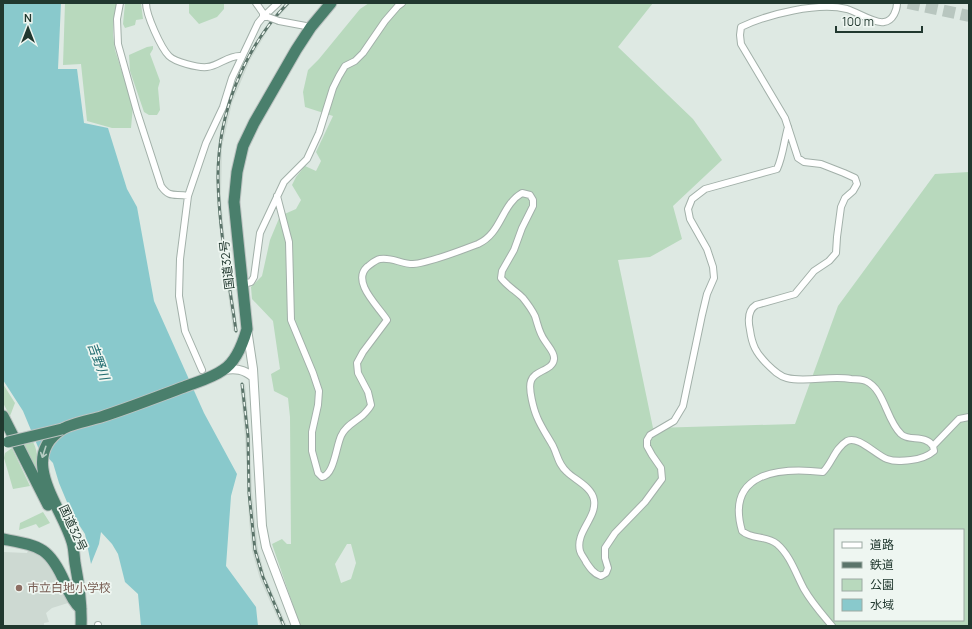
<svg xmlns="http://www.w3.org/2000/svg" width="972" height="629" viewBox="0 0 972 629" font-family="Manrope,'Noto Sans JP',sans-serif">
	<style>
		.built { fill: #cdd9d2 }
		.green { fill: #b8d9bd; fill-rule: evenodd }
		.water { fill: #89c9cc }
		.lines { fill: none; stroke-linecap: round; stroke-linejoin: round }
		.motorway-tunnel { stroke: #b8c6bf; stroke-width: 12; stroke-dasharray: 12 6; stroke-linecap: butt }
		.minor-casing { stroke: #a2b0a9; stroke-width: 8 }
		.tertiary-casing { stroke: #a2b0a9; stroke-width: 10 }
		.trunk-casing { stroke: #bcc3c1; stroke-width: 13 }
		.minor { stroke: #fff; stroke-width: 6 }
		.tertiary { stroke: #fff; stroke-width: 8 }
		.trunk { stroke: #4a7f6c; stroke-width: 11 }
		.rail-casing { stroke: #5b746a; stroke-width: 3 }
		.rail { stroke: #eef6f1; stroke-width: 1.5; stroke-dasharray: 4.5; stroke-linecap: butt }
		.minor-bridge-casing { stroke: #a2b0a9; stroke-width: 8; stroke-linecap: butt }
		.trunk-bridge-casing { stroke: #bcc3c1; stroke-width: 13; stroke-linecap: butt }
		.minor-bridge { stroke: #fff; stroke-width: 6 }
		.trunk-bridge { stroke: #4a7f6c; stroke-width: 11 }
		.oneway { stroke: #b5ccc2 }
		.education-dot { fill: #8d6e63; stroke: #eef6f1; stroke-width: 1.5 }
		.labels { text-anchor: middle; stroke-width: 3.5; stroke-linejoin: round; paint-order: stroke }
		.street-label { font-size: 12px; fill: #21382f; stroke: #eef6f1 }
		.education-label { font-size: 12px; fill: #785e54; stroke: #eef6f1; text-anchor: start }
		.water-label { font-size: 13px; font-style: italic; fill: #1f6b6f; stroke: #eef6f1 }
	</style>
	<rect width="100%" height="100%" fill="#dee9e3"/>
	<path class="built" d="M285,3H291L271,25L250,60L232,103L222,147L221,198L224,232L238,331H233L220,233L217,198L216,179L220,132L228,101L246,58L268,23Z
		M245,384L250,436L252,492L258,549L265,576L287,626H281L260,579L252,551L249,520L245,437L240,385Z
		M29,547L41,551L56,569L68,603L52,608L46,613L49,622L44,623V626H3V552L27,553Z"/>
	<path class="green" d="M65,3H118L113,20V35L115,50L133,106L131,128H112L87,121L81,64L63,65Z
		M125,3H141L143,19L136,20L135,25L125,28L123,24Z
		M189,3H224V9L217,17L199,24L189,13Z
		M369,3H653L618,47L693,119L722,160L673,206L682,239L650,257L618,260L653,428L795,424L838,306L935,174L969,172V626H300L272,544L282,539L287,544H291L290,417L288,398L274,391L271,374L280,369L273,321L252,299L251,287L262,276L270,240L280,216L296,209L301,200L292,185L296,177L305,166L316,171L321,161L316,152L333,116L305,107L303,92L308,70L319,59L360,9ZM835,530H963V620H835ZM347,544H351L356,563L351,579L341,583L335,564Z
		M153,46V49L150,54L160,81L158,88L160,110L157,115H149L144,112L130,71L129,55L147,47Z
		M3,384L15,403L10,416L3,403Z
		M33,442C39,452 37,466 39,477L23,445Z
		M12,448L30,486L13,489L4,458L5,453Z
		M43,512L50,523L39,528L36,524L19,530L20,523Z"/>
	<path class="water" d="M3,3H61L58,69H77L84,123L108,128L127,189L137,207L154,301L204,413L237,474L231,496L226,566L256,607L258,626H141L138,594L125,582L118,554L112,544L101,532L99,544L91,564L85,534L72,514L59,483L53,463L38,447L23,411L3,380Z"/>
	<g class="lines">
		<path class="motorway-tunnel" d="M908,3L969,16"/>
		<g class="minor-casing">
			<path id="minor" d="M120,3L117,19L118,44L137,112L161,186C170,199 175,193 188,196
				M146,3C146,15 161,48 169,56C175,62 198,68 207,67C219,66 228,55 241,56
				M256,3L263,13V17L278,3
				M897,3C897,10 893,21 884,22C875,24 857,12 847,9C818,2 768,14 741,27L740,35L741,44L785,118L798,158L804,162L821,164L844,173L855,178L857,184L853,191L845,198L841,207L837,237L836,253L829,261L814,271L795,294L756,305C748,310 748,321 750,330C752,345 756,353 767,364C773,370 779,376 787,378C806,383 830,375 851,379C856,379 861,379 866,381C885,390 886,420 901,434C909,442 925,434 933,446
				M279,21L311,27
				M277,196L289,242L291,320L313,373L319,391L318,405L312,432V451L318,473L322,477C334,475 336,447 341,436C345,426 355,422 363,415C366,412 369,409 371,405L368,392L358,373L357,363L363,352L387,320C379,307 351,282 367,267C371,264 375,260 380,259C392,257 401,264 413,264C430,263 461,250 478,244C502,233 501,205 522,193L530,195L533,200V206L522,228L514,250L502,271L501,278C507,286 516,291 523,298C527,303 532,310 535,316C538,325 539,333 545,341C548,346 555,353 554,359C553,371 534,370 531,381C528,389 534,410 537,417C541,427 548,437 553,446C558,456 558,464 567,472C575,480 592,487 594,500C597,518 575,532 580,551C581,555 585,559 586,562C590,568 594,574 601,576L606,573L608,568L605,558V548L615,533L645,502L662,479L661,468L652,455L647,446V440L650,435L674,421L683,406L702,315L707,294L714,278L713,267L707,249L690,219L688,209L692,199L705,189L777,169C783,156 784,141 788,127
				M243,284L251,282L254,277L260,233L284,182L307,159L319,133L333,88L339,76L345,66L355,61L363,53L385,21L398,6L402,3
				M202,370L185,331L179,296L180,259L188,196L206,143L223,107L232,78L258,23L263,17H268
				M98,625V626
				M832,626C822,614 812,603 804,589C796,574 790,555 777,544C766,535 752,540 742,531C725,472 780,467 823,472C832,463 835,448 847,441C858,435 876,455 887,459C895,462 903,461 911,460C920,459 927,457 934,451L933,446L959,419L969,417"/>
		</g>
		<g class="tertiary-casing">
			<path id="tertiary" d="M247,329L253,369L262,526L266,547L296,626
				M224,370C235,368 244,369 253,377"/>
		</g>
		<g class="trunk-casing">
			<path id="trunk" d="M3,416L48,505
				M3,539C39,546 49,546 65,583C69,593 73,602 81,609
				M81,626C82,604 79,584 75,563C74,556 74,548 72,542C62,507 18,459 61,430C69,424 91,420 101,417C129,408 157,397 184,387C197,382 212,378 223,370C236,362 243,343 247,329L234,202L237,172L243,146L254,123L296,50L311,27L331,3"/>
		</g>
		<use href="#minor" class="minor"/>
		<use href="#tertiary" class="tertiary"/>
		<use href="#trunk" class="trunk"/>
		<g class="rail-casing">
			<path id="rail" d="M236,331C229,281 219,230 218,180C217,116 243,49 288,3
				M242,384L248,436L249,493L255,550L263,577L284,626"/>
		</g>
		<use href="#rail" class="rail"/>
		<g class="minor-bridge-casing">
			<path id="minor-bridge" d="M268,17L279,21"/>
		</g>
		<g class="trunk-bridge-casing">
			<path id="trunk-bridge" d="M8,442L62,429"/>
		</g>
		<use href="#minor-bridge" class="minor-bridge"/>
		<use href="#trunk-bridge" class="trunk-bridge"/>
	</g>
	<defs><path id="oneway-shaft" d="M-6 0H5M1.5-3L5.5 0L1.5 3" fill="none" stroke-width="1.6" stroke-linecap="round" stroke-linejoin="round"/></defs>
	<use class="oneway" href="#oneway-shaft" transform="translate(44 452) rotate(108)"/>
	<circle class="education-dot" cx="19" cy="588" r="4"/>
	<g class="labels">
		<g class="street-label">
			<text transform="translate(227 265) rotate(-97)" y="4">国道32号</text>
			<text transform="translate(73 528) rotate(65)" y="4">国道32号</text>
		</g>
		<g class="education-label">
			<text x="27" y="592">市立白地小学校</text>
		</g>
		<g class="water-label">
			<text transform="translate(99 361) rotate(70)" y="5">吉野川</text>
		</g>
	</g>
	<rect width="972" height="629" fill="none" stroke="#21382f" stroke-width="8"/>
	<rect x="834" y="529" width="130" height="92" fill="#eef6f1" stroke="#9caaa3"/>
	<rect x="842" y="542" width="20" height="6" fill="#ffffff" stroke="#9caaa3"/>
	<text x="870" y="549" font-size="12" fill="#21382f">道路</text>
	<rect x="842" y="562" width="20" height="6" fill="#5b746a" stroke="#9caaa3"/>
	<text x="870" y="569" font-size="12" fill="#21382f">鉄道</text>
	<rect x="842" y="579" width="20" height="12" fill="#b8d9bd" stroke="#9caaa3"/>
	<text x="870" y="589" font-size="12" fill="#21382f">公園</text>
	<rect x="842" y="599" width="20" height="12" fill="#89c9cc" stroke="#9caaa3"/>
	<text x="870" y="609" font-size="12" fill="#21382f">水域</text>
	<g transform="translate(28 28)" stroke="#eef6f1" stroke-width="3" paint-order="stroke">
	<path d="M0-3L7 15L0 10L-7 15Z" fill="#21382f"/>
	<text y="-6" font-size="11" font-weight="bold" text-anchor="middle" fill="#21382f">N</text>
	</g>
	<path d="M836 26v6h86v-6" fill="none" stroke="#21382f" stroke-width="2"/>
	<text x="842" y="26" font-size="12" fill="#21382f" stroke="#eef6f1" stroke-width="3" paint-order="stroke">100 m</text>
</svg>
